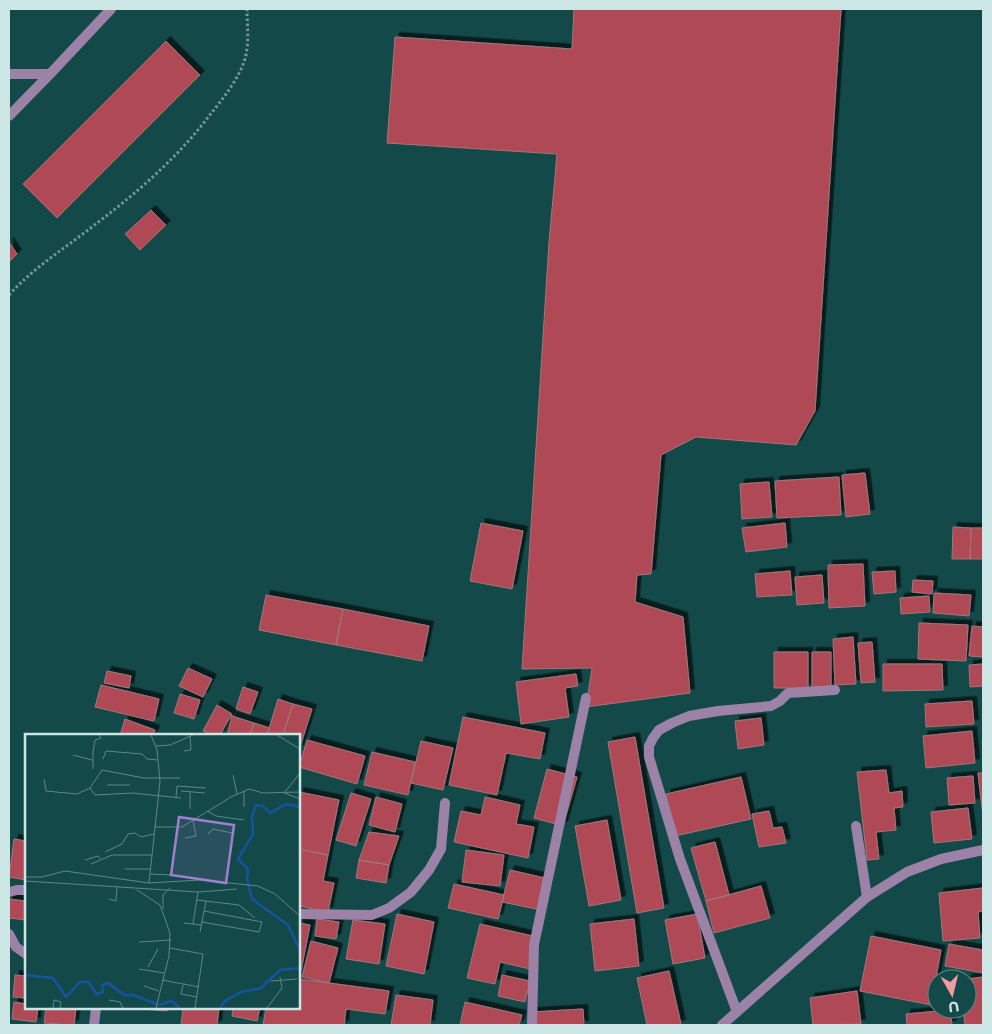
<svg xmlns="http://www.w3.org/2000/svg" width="992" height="1034" viewBox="0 0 992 1034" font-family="Montserrat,sans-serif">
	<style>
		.building { fill: #af4855; stroke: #a27779; filter: url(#shadow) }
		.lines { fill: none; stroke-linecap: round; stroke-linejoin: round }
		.path { stroke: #719898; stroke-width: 3; stroke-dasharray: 2.5 2.5; stroke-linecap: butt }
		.service { stroke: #9b82a6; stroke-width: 10 }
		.minor { stroke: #9b82a6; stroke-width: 10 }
		.tertiary { stroke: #9b82a6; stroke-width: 10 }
		.inset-river { fill: none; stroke: #14549e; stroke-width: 2.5 }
		.inset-road { fill: none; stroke: #5e8787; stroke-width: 1 }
		.view { fill: #9f7fd0; fill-opacity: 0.15; stroke: #9f7fd0; stroke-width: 2.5 }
		.inset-edge { fill: none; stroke: #cce5e5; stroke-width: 2.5 }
	</style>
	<defs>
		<filter id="shadow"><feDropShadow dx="4.5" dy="-4.5" stdDeviation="0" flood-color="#0009"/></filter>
	</defs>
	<rect width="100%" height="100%" fill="#144949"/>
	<path class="building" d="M574,9H841L815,411L796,445L696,437L661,455L651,574L637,575L635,602L683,617L690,693L586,707L592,668L522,669L549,242L557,154L387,143L395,37L572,49Z
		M166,41L200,75L57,218L23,184Z
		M151,210L166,225L140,250L125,234Z
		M9,242L17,254L9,262Z
		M865,473L870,514L846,517L842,475Z
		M839,477L841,515L777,518L775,481Z
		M769,482L772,517L742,519L740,484Z
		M481,523L523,531L512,589L470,581Z
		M785,523L787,547L746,552L742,528Z
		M953,527L971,528L970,559H952Z
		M971,528H983V559H970Z
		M863,564L865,606L829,608L828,565Z
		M790,571L792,595L757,597L755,574Z
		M895,571L896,592L874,594L872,572Z
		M822,575L824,603L797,605L795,577Z
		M913,580L933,581L932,594L912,592Z
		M934,593L971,595L969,616L933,613Z
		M266,595L343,609L336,645L259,630Z
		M929,596L930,612L901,614L900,598Z
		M343,609L429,626L422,661L336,645Z
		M919,623L968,625L966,661L918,659Z
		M972,626L983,627V657L969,656Z
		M853,637L856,684L835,685L833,639Z
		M872,642L875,682L861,683L858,643Z
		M774,652H808V688H774Z
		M812,652H831V688H812Z
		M883,664H942L943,690L883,691Z
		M983,664V686L970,687L969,665Z
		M188,668L212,679L203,697L179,686Z
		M107,671L131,676L129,688L104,683Z
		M576,674L578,686L565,688L569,717L521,724L516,682Z
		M101,685L159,699L154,721L95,707Z
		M243,687L258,692L250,714L236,709Z
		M180,694L200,700L194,719L174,713Z
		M278,699L293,704L283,735H267Z
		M972,701L974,724L926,727L925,704Z
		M293,704L312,709L299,750V735H283Z
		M217,705L232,714L220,735H211L203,731Z
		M232,716L254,723L250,735H227Z
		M463,717L545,733L540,759L506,753L497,795L449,785Z
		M761,718L764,745L738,749L735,721Z
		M125,719L155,730L153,735H120Z
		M254,723L270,728L267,735H250Z
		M972,731L975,763L926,768L923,736Z
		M635,737L664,908L637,913L608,742Z
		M307,740L365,756L357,784L299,767Z
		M421,741L453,748L443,790L411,783Z
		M372,752L415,762L408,795L364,785Z
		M547,769L577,777L563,826L534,818Z
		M886,770L889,793L902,791L903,807L894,808L896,830L876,832L879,859L867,860L857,772Z
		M978,773H983V816Z
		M973,776L975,803L949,805L947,778Z
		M741,777L751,819L675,836L666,794Z
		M299,792L339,800L328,855L299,849Z
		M351,793L371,799L356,846L336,840Z
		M376,797L402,804L395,832L369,825Z
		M485,797L520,805L516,824L534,827L528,858L454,842L461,811L481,815Z
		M968,808L972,839L934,843L931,812Z
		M769,811L773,828L782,827L786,843L759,847L752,814Z
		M607,820L621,900L589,906L575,826Z
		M369,832L399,836L389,865L359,860Z
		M14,839L26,841V880L9,877Z
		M715,842L729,895L706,901L691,848Z
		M299,849L328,855L323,881L334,883L328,912L299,906Z
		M466,850L504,855L500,886L462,882Z
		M359,860L389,865L386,883L356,878Z
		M510,870L549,879L541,910L502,902Z
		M454,884L504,895L498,919L448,908Z
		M761,886L770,918L714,933L706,901Z
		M983,888V911L978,912L980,938L943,941L939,893Z
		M9,899L26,901V920L9,918Z
		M397,914L434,922L424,974L386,966Z
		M697,914L705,958L673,964L665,920Z
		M317,919L339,922L336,939L315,936Z
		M634,919L639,966L595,971L590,924Z
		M353,920L385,924L379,964L346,959Z
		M299,923L310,925L301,971H299Z
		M480,924L537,937L530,969L500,962L495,984L467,978Z
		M871,936L941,950L931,1005L860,991Z
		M311,941L338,948L329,983L302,977Z
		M949,944L983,950V973L945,966Z
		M669,971L681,1024L674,1025H647L637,978Z
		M15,975L26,976V998L13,997Z
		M502,975L530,981L525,1002L498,996Z
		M983,977V1025H965L963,1009H967V979Z
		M299,979L389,991L385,1014L346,1009L344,1025H263L266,1008H299Z
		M857,991L861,1024L813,1025L810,998Z
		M396,995L433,1000L430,1025H391Z
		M14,1002L26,1004V1008H38L36,1022L12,1019Z
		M465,1002L522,1015L519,1025H460Z
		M46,1008H76L74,1025L44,1023Z
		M140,1008H167V1011L140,1009Z
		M183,1008H219L217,1025H181Z
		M233,1008H260L257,1021L232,1016Z
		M583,1009L584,1025H534L533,1012Z
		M950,1010L952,1025H907L906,1014Z"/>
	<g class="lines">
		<path class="path" d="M9,295C35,266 67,247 97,223C138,192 178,157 209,116C222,100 237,81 244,62C250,45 247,26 247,9"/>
		<path class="service" d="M9,74H50L111,9
			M9,116L50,74
			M532,1025L534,945L586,698"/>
		<path class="minor" d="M856,826L867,897
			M9,892L17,890H26
			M299,914L372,915L389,908L411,892L429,870L441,849L445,803
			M9,934L16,947L26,954
			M737,1012L680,859L649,757V746L653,738L659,730L672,723L689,716L718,711L771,706L780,701L788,693L835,690
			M94,1025L96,1008"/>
		<path class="tertiary" d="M722,1025L867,897L907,872L941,859L983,850"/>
	</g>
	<g transform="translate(25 734)">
		<rect width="275" height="275" fill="#144949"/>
		<path class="inset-river" d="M275,73L261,70L245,79L238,72L231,71L227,82L228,100L213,125L223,135L222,145L227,165L263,191L275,216M0,241L28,244L41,263L55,248H64L71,260L78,258L77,251L83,249L99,261H108L134,271L146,267L155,274M195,274L200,267L216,258L236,254L255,236L275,234"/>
		<path class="inset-road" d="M252,1L275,15M131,12L145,11L168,1M159,17L166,16L165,2M48,21L67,26M78,25L81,17L117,20L122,25L133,26M68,35V18L70,6L76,4L74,1M208,41L212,60M19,45L21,57L52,60L65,54L70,61L107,59L156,64M82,51H105M65,54L77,36L119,44H155M156,57L180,59M257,58L275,65M260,58L275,39M151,63L152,52L181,54M219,73V57M165,75V58M182,77L191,82L219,86M129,93H157L206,63L224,55L238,59L275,58M183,100L188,95L207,99M160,104L171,102L168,86M80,118L97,110L103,100L110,99L116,103L129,100M60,126L73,122L75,125M66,130L87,121H127M100,135H125M125,140L146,141M0,143H17L40,137L124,149L175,146L233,152L250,160L275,182M0,147L173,158L212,155M124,149L135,47L132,16L126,1M112,156L135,171L145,199L144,222L131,274M84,165L91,167L92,153M172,166L214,171L230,184M138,175V161L145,154M177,188L234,198L237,188L179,177M159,189L176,191M168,190L173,158M175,198L181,167M114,208L146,206M145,214L178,220L170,274M123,233L133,215M114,235L139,239M137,246L174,253M246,247L272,245M158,251L156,260L172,263M119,252L134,257M84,266L95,268L98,274M28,274L29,266L36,268L35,274M242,274L257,254L255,243"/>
		<path class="view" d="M154,83L209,91L201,149L146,141Z"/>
		<rect width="275" height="275" class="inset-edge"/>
	</g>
	<rect width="992" height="1034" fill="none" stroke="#cce5e5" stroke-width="20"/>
	<g transform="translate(952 994) rotate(172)"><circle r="24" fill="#144949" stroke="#5e8787"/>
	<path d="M0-4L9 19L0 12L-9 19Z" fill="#f49aa1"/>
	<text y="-8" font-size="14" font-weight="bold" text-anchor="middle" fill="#cce5e5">U</text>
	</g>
</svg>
